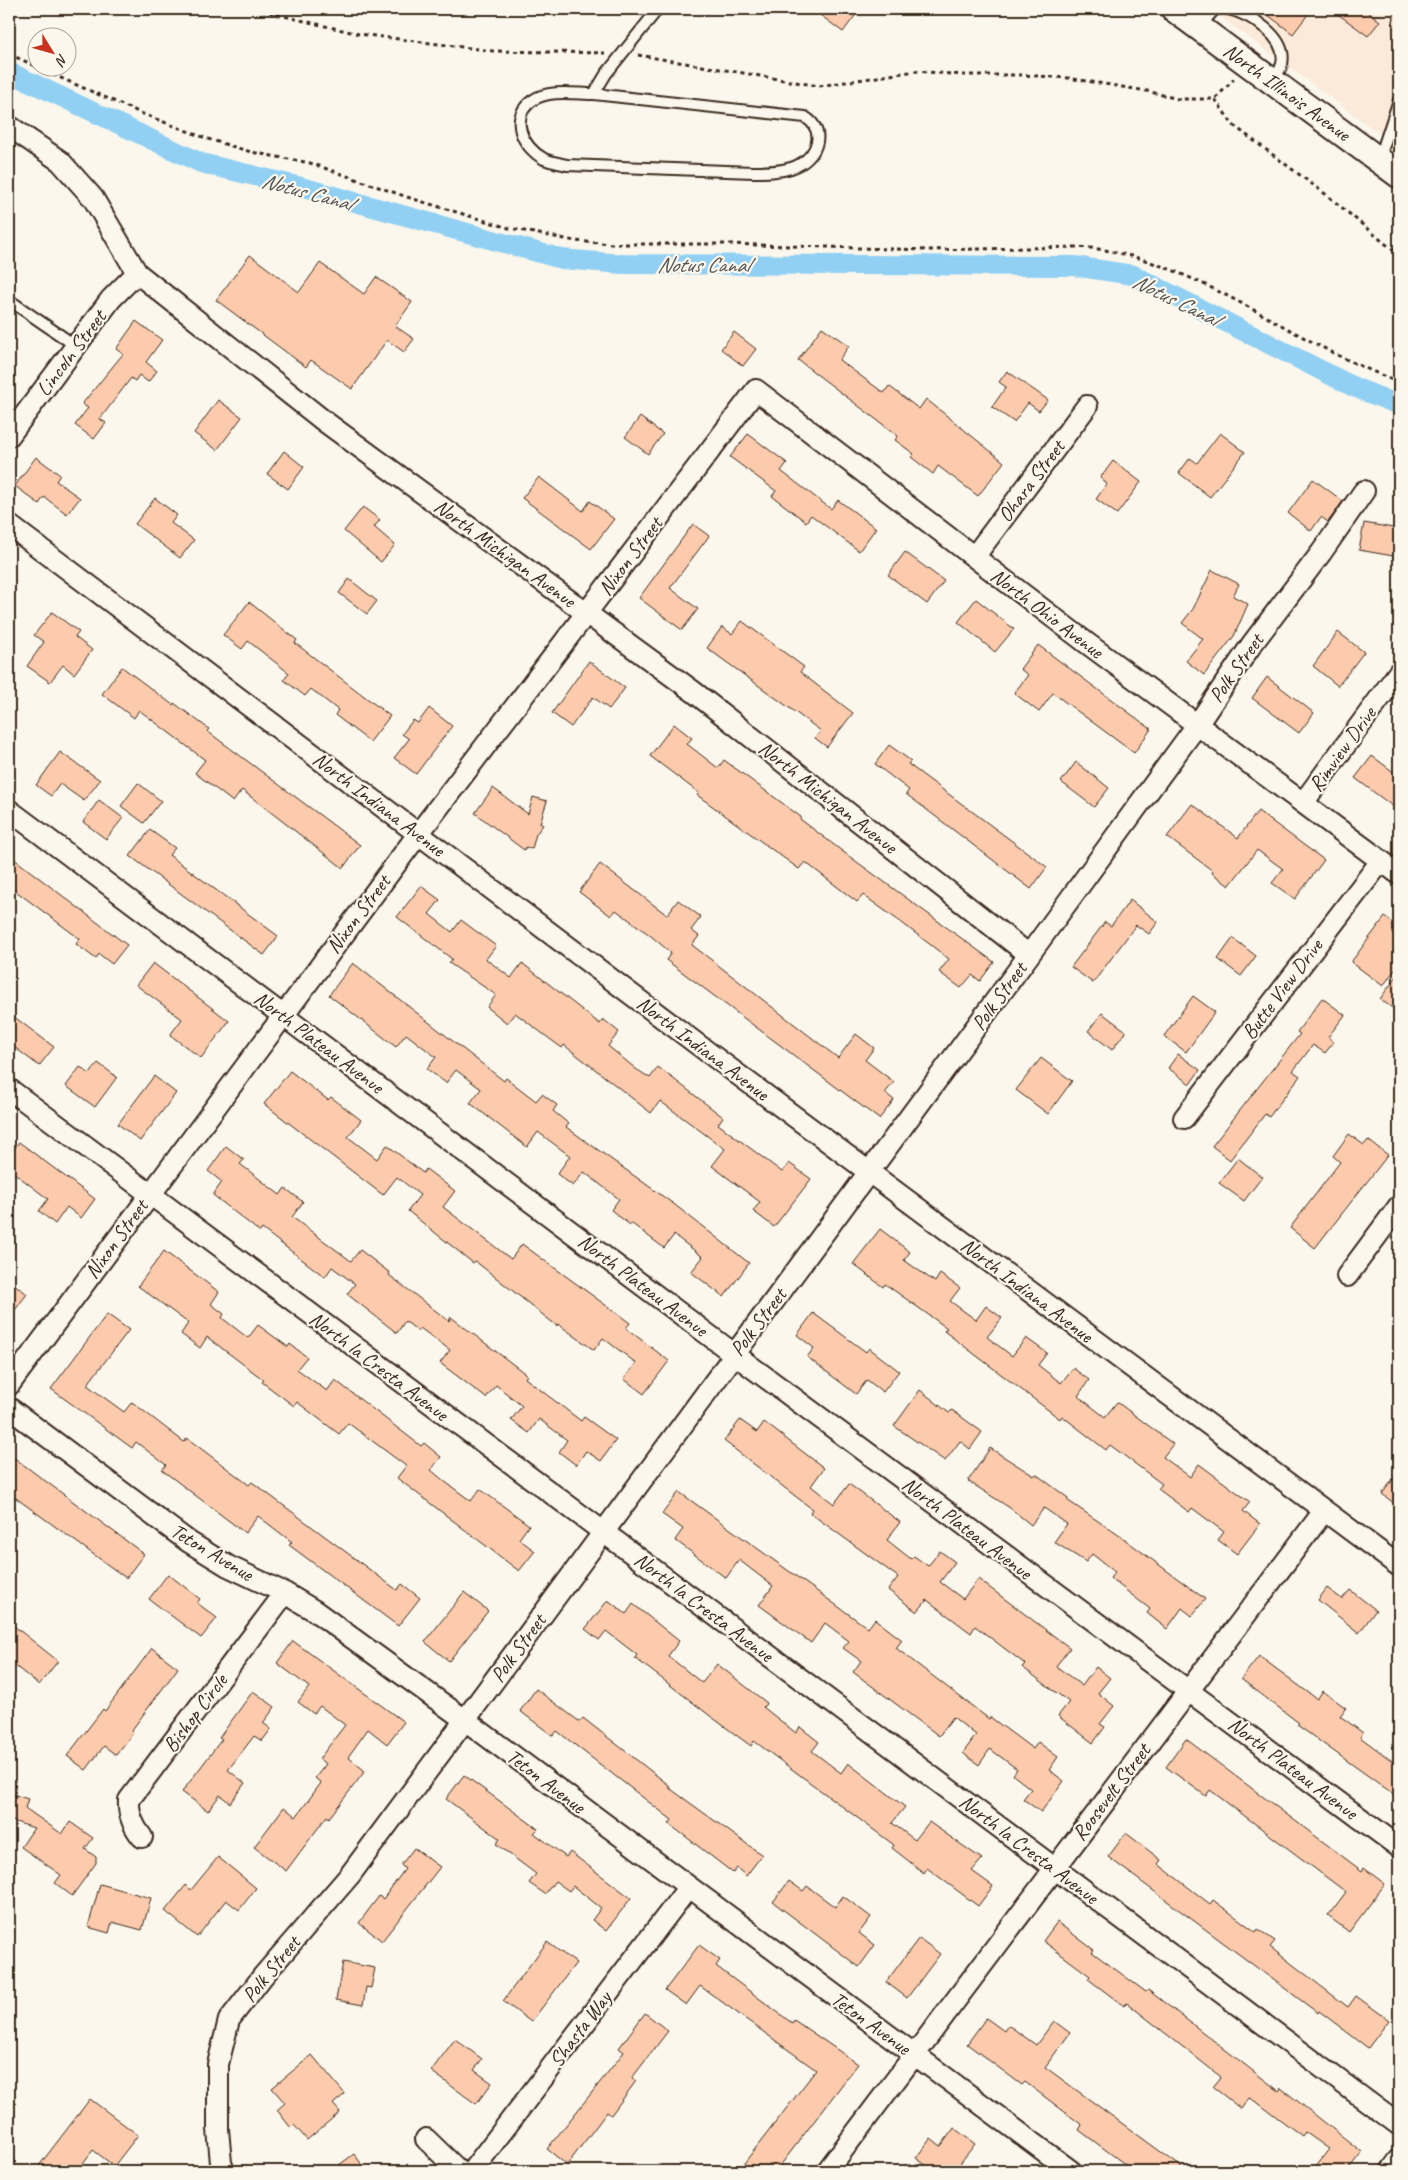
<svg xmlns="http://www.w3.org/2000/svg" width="1408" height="2180" viewBox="0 0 1408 2180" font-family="Caveat,sans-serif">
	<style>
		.built { fill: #fbead9 }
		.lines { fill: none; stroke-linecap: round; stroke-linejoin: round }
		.canal { stroke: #92d0f3; stroke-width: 20 }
		.building { fill: #fccaac; stroke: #3b2a1e }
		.service-casing { stroke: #3b2a1e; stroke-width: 14 }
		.minor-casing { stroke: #3b2a1e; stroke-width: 24 }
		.tertiary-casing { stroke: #3b2a1e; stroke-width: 29 }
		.path { stroke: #3b2a1e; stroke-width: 3; stroke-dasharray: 4 4; stroke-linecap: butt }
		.service { stroke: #fbf7ec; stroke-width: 10 }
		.minor { stroke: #fbf7ec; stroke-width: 20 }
		.tertiary { stroke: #fbf7ec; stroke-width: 25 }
		.labels { text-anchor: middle; stroke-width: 4.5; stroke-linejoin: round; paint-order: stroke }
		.street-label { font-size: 21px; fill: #3b2a1e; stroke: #fbf7ec }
		.water-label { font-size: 22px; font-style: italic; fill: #515453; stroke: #fbf7ec }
	</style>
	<rect width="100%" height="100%" fill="#fbf7ec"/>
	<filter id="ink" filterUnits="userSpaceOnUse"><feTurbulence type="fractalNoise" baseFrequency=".02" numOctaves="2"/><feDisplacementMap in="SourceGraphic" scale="10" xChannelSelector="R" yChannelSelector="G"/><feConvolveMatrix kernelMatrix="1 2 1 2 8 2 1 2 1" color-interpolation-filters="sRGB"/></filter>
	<g filter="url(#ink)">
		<path class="built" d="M1210,9H1399V148Z"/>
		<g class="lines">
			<path class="canal" d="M9,72L201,163L297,186L562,259L622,264L1074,266L1133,275L1354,387L1399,405"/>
		</g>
		<path class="building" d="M812,9H860L843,32Z
			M1260,9H1312L1293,34Z
			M1331,9H1364L1380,21L1368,36Z
			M250,255L299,292L320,263L364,294L376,277L412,302L395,326L414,339L404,352L387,340L352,389L311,360L306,367L216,300Z
			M136,321L162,340L146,362L157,371L148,382L139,375L135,381L131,378L100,419L106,423L94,439L75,425L88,408L82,404L123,354L116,349Z
			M822,327L849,346L839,360L884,393L889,386L919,409L926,399L1004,462L978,496L938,466L933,474L911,457L914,454L895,440L898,436L798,360Z
			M734,332L756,349L743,366L721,349Z
			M1007,371L1048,400L1039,411L1028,403L1014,422L992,407L1006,387L999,382Z
			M218,400L242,417L217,450L194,433Z
			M640,417L663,434L648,454L625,437Z
			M1220,433L1245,452L1210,497L1179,473L1190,458L1197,463Z
			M748,434L787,463L781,471L831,509L838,500L876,528L859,551L811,515L806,522L772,496L776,491L730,457Z
			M284,451L304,467L288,489L267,474Z
			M36,457L60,475L56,481L80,498L67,514L44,497L39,504L15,486Z
			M1113,461L1141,482L1117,514L1096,499L1107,484L1100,478Z
			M539,477L583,511L590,501L614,519L591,549L522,498Z
			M1313,479L1343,501L1328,522L1321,517L1311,531L1288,513Z
			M155,498L177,515L171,523L194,540L180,558L135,524Z
			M363,507L380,520L374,527L395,545L381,562L344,531Z
			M1364,523L1399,529V557L1359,550Z
			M693,524L709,536L670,588L698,609L682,630L639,598Z
			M905,552L944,581L927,604L888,575Z
			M1212,570L1239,584L1233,596L1248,604L1234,636L1204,675L1186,661L1203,639L1182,623L1193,609Z
			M349,579L377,601L367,614L339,593Z
			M976,599L1014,629L995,652L958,622Z
			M249,602L297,640L295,643L390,716L370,742L335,715L338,710L311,689L305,696L284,680L289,673L248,641L242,649L223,635Z
			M52,612L79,632L75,637L92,650L74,674L63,665L50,682L27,666L44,642L34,635Z
			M742,621L804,667L800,672L853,713L827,747L815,738L821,731L707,648L722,627L732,634Z
			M1338,632L1364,652L1338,686L1313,666Z
			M1038,645L1151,729L1134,753L1053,693L1039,712L1014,693L1028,675L1020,669Z
			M589,661L625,688L609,709L593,697L571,727L552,713Z
			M122,667L173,705L174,703L209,729L207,731L360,845L343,868L242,790L233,802L195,773L205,760L139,710L134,718L102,694Z
			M1267,677L1314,713L1299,733L1252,698Z
			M429,708L452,726L416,774L394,758L409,739L402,734L413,720L418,723Z
			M674,724L692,738L687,744L718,768L724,760L801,817L800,819L842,851L994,962L980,981L972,975L961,988L939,972L949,959L902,923L863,895L857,902L805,862L799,869L697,795L699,793L650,756Z
			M889,745L911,761L908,764L1047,867L1031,889L906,794L909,790L875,764Z
			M60,752L100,780L84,801L60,784L51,796L36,785Z
			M1372,756L1399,776V811L1355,778Z
			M1076,762L1109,788L1094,807L1061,782Z
			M138,783L161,801L144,823L121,806Z
			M493,788L528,814L533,797L547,801L540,823L543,825L536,834L532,849L526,847L524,850L475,813Z
			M99,800L123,818L106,839L83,822Z
			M1192,804L1238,838L1258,811L1324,860L1295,899L1272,883L1283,869L1257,850L1229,886L1212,873L1213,871L1167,837Z
			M150,830L175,848L169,855L278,936L264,955L130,856Z
			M9,855L127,945L112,964L99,954L96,959L76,944L80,939L9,886Z
			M600,864L667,915L678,900L701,917L691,930L699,936L692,945L838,1058L856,1034L874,1048L865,1060L894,1082L885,1093L894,1100L879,1119L666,960L671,953L651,936L616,910L611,916L579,892Z
			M421,886L440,900L429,914L452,932L461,920L496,946L486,959L511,978L522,963L600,1024L603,1019L619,1032L608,1046L636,1069L650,1078L658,1067L723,1117L718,1124L782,1172L789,1163L811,1179L774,1227L753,1211L760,1202L712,1166L725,1149L660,1101L651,1113L564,1045L562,1048L515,1013L507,1023L487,1007L496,995L449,963L452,959L397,917Z
			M1130,900L1158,922L1149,934L1136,925L1093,983L1071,967L1105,922L1111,926Z
			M1385,917L1399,928V964L1383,986L1351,962Z
			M1233,938L1256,956L1241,976L1218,959Z
			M153,963L229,1021L201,1058L170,1035L182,1019L136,985Z
			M353,963L504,1081L506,1078L536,1101L542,1094L557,1105L553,1111L569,1124L566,1127L675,1205L749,1263L724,1297L691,1272L703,1257L674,1235L664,1248L631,1223L630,1225L611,1210L619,1199L584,1172L573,1186L557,1174L570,1156L538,1132L527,1147L470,1103L481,1089L456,1070L446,1083L427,1069L436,1057L406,1034L396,1047L329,995Z
			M1399,973V1013L1380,999Z
			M1193,996L1215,1012L1186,1052L1164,1036Z
			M1322,998L1345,1015L1328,1037L1334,1042L1325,1053L1313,1045L1293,1071L1300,1076L1269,1117L1265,1114L1230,1160L1212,1146L1300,1034L1297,1032Z
			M9,1013L54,1047L39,1066L9,1043Z
			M1102,1013L1126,1031L1112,1050L1088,1031Z
			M1178,1054L1200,1070L1190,1084L1168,1068Z
			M1041,1058L1072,1081L1048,1114L1016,1090Z
			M98,1063L117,1077L95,1107L66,1086L80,1067L90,1074Z
			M290,1071L328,1100L331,1097L361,1120L348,1137L377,1159L387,1145L423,1173L426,1169L455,1191L443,1207L511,1259L522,1244L630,1323L626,1328L669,1361L644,1394L624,1379L636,1363L603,1338L594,1350L558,1324L557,1326L475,1261L473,1263L408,1211L420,1195L397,1177L383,1195L264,1104Z
			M154,1076L176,1093L140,1141L118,1124Z
			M1349,1134L1364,1145L1368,1140L1388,1155L1315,1248L1290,1228L1340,1162L1333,1156Z
			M19,1142L95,1199L81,1218L67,1207L55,1224L39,1211L48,1199L9,1169V1156Z
			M226,1146L244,1160L240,1164L280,1195L285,1188L303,1202L292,1217L351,1261L360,1250L390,1273L389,1275L449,1321L451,1317L481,1340L527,1375L525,1378L581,1421L584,1417L616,1440L601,1461L586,1451L576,1465L559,1452L567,1440L539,1419L529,1433L511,1420L522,1406L496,1385L486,1398L469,1385L440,1363L450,1350L420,1328L418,1331L405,1321L397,1333L347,1294L355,1284L332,1267L325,1277L262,1229L260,1232L213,1195L222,1182L208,1171Z
			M1238,1158L1262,1177L1244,1201L1219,1183Z
			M880,1229L910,1252L904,1260L935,1282L940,1274L960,1288L950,1301L976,1320L986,1306L1002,1318L987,1337L1012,1356L1026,1338L1047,1353L1038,1365L1061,1383L1073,1368L1089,1380L1078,1396L1105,1417L1117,1402L1173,1444L1163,1457L1190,1477L1199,1464L1250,1502L1243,1511L1260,1524L1237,1554L1218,1540L1224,1532L1192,1508L1189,1512L1158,1489L1162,1484L1110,1445L1106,1450L1062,1416L1060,1419L944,1331L947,1328L885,1284L883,1287L853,1264Z
			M164,1251L219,1292L211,1304L224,1314L222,1318L248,1338L258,1325L288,1347L290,1344L307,1357L297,1369L327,1391L335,1380L421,1446L424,1443L441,1457L431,1470L444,1481L471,1501L480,1489L529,1525L519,1539L535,1551L519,1571L397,1478L406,1466L348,1423L339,1434L297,1402L294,1406L262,1382L264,1380L207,1337L200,1348L181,1334L188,1323L138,1286Z
			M9,1280L27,1294L9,1318Z
			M813,1313L866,1352L869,1348L899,1371L883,1392L867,1380L856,1394L807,1357L814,1348L797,1335Z
			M107,1314L129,1330L87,1385L124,1412L132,1402L184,1442L187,1438L249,1485L252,1482L397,1590L402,1584L420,1598L398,1626L289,1545L292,1542L258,1516L245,1533L162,1470L166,1465L136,1442L132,1448L51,1389Z
			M920,1390L949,1413L952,1410L982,1432L970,1449L960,1441L945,1461L894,1426Z
			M740,1420L757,1432L764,1422L824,1468L811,1486L834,1504L849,1484L900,1522L887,1540L911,1559L914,1556L928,1566L940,1551L955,1562L940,1582L963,1599L978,1579L1070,1648L1056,1666L1082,1686L1096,1667L1110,1678L1098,1693L1114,1706L1100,1724L1105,1727L1093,1743L1058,1716L1069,1702L1022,1667L1025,1664L975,1626L971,1633L927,1600L917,1612L888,1590L898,1577L810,1513L812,1509L724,1441Z
			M990,1448L1034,1476L1036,1474L1068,1498L1067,1500L1123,1538L1205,1599L1192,1616L1182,1608L1167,1629L1147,1613L1150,1609L1110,1578L1115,1572L1092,1554L1086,1562L1054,1542L1067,1524L1044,1508L1031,1525L1010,1508L968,1481Z
			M9,1454L144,1554L126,1578L9,1493Z
			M1399,1471V1507L1382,1494Z
			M679,1492L868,1628L875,1619L902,1640L896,1648L989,1719L990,1717L1033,1749L1038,1742L1058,1757L1049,1770L1064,1781L1041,1812L1023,1799L1031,1789L1013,1775L1017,1769L990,1749L979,1765L963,1753L976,1735L953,1717L939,1736L853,1672L861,1661L843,1648L849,1641L825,1623L811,1643L759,1605L773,1586L739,1560L726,1578L675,1540L683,1529L662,1514Z
			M168,1574L200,1599L197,1603L217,1618L201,1638L149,1599Z
			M1327,1588L1342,1599L1350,1590L1376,1610L1359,1633L1318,1600Z
			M464,1592L488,1611L449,1661L425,1642Z
			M608,1600L626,1614L633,1604L679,1641L668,1656L702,1683L717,1664L767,1703L763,1707L796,1733L800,1727L819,1742L812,1751L841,1773L848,1763L905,1807L892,1823L915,1840L929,1822L982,1859L972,1871L993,1886L978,1906L927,1868L924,1873L892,1848L894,1845L754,1741L751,1746L709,1715L635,1658L637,1655L606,1631L599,1640L585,1629Z
			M9,1622L58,1661L39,1685L9,1661Z
			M293,1641L404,1722L387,1744L368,1729L348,1757L365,1771L329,1818L327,1816L286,1871L254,1847L284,1807L296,1817L321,1783L315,1778L326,1764L319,1759L345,1725L320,1706L314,1714L298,1702L309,1687L277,1663Z
			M152,1648L178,1668L131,1731L133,1733L116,1755L104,1746L86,1770L67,1756L103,1709L105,1711Z
			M1259,1656L1317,1699L1323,1691L1346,1708L1340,1716L1363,1733L1360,1737L1399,1766V1798L1297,1725L1299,1723L1241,1679Z
			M536,1689L580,1722L583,1718L670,1786L668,1787L762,1855L746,1876L737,1868L733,1873L715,1859L669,1824L672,1820L557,1731L553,1736L520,1711Z
			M253,1691L275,1707L263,1723L271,1729L262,1741L254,1736L228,1770L245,1783L230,1803L220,1795L208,1811L182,1792L222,1739L219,1738Z
			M1186,1739L1362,1871L1364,1868L1385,1884L1349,1932L1328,1916L1346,1892L1210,1790L1206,1796L1166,1767Z
			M464,1775L538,1829L534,1833L566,1857L570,1852L631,1898L606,1931L592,1920L601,1908L573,1886L569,1891L555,1881L545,1894L529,1883L536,1874L496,1844L500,1839L446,1799Z
			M9,1793L28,1799L25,1808L62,1834L70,1822L93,1838L85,1849L96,1857V1863L72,1896L55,1883L61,1875L21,1847L34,1828L9,1820Z
			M1126,1833L1161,1860L1158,1864L1210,1904L1213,1900L1256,1932L1258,1929L1275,1941L1270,1947L1348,2007L1356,1996L1389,2020L1368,2048L1319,2011L1318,2013L1108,1857Z
			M414,1848L440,1867L382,1941L359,1923L379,1896L383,1899L405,1869L401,1865Z
			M218,1857L256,1888L239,1910L226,1900L197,1937L165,1911L186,1885L191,1890Z
			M789,1881L803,1891L807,1886L835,1907L843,1896L871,1917L859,1933L875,1945L859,1967L773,1902Z
			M100,1884L151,1898L142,1930L112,1922L109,1933L88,1927Z
			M1057,1922L1094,1950L1092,1952L1146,1992L1148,1990L1279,2091L1281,2088L1362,2152L1347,2171H1312L1329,2149L1305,2132L1302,2136L1258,2103L1249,2098L1241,2109L1213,2087L1221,2077L1127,2003L1124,2006L1088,1979L1090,1976L1043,1941Z
			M919,1938L940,1954L907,1998L886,1982Z
			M547,1942L576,1963L531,2022L503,2001Z
			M699,1945L720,1960L716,1966L792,2023L794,2020L858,2064L776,2171H738L816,2070L700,1986L686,2005L665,1990Z
			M343,1962L375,1968L371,1988L366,1987L363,2005L336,2000Z
			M645,2013L668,2031L632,2078L636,2081L611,2115L607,2112L567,2165L547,2149L624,2052L619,2048Z
			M986,2018L1004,2031L1008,2025L1036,2045L1054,2021L1070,2033L1045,2067L1187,2171H1134L1079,2130L1082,2125L1025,2082L1022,2085L967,2044Z
			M455,2039L482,2059L474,2070L492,2083L476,2104L431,2071Z
			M312,2055L345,2094L333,2104L340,2112L307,2140L294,2125L291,2128L277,2110L285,2103L272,2088Z
			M90,2099L138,2135L114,2166L93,2150L77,2171L68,2165L63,2171H35Z
			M954,2128L975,2144L954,2171H934L916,2158L931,2138L941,2146Z
			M354,2154L367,2171H331Z"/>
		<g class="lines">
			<g class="service-casing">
				<path id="service" d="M1228,9C1250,14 1288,37 1282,64C1280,70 1276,77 1274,82
					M1199,27L1214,10L1218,9
					M594,94C576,94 549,89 533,100C508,117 522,147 544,159C551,162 560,163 567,165L753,172C766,172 779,172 791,168C815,161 829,132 805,117L594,94L606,74L658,9
					M1379,160L1399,100
					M9,300L76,346"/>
			</g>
			<g class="minor-casing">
				<path id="minor" d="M9,126L60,161L93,198L137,273L324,421L694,692L1029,955
					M9,436L111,299L137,273
					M9,525L709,1053L1399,1566
					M974,557L1087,406
					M1303,803L1399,672
					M9,810L734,1354L1399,1847
					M9,1089L1399,2125
					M1184,1118L1381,861
					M1347,1276L1399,1206
					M9,1385L419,833L756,390L1088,644L1399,874
					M9,1408L189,1542L228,1566L285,1593L315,1611L465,1720L1071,2171
					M142,1837C133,1826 128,1814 129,1800L285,1593
					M426,2139L459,2171
					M224,2171L221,2163L218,2129V2064L229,2020L263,1976L350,1875L465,1720L1029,955L1197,725L1252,644L1321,553L1364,491
					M472,2171L688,1888
					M827,2171L1324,1511
					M1391,2171L1399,2160"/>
			</g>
			<g class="tertiary-casing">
				<path id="tertiary" d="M1174,9L1399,175"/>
			</g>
			<path class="path" d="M254,9L359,34L493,51L605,53
				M9,54L38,67
				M638,55L819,86L916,71L963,75H1022L1068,78L1147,91L1178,99H1215L1234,79
				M38,68L143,114L208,139L251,152L310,163L407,197L509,228L575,241L612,244H725L927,250L1076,247C1160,250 1247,308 1320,346C1346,360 1372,371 1399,383
				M1215,99L1233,125L1328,196L1399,255"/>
			<use href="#service" class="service"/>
			<use href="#minor" class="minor"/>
			<use href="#tertiary" class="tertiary"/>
		</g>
	</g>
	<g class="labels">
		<g class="street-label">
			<text transform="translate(1287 92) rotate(36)" y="7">North Illinois Avenue</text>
			<text transform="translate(71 353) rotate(-53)" y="7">Lincoln Street</text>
			<text transform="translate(1031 481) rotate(-53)" y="7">Ohara Street</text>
			<text transform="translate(505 553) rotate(36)" y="7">North Michigan Avenue</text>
			<text transform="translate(630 556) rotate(-53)" y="7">Nixon Street</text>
			<text transform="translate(1047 613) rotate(37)" y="7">North Ohio Avenue</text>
			<text transform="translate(1236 668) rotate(-55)" y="7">Polk Street</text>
			<text transform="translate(1342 749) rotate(-54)" y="7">Rimview Drive</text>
			<text transform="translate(828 797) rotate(38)" y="7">North Michigan Avenue</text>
			<text transform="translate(379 804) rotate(37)" y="7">North Indiana Avenue</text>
			<text transform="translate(358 914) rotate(-53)" y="7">Nixon Street</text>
			<text transform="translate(1282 989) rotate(-53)" y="7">Butte View Drive</text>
			<text transform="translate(999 996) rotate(-54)" y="7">Polk Street</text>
			<text transform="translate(319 1042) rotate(37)" y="7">North Plateau Avenue</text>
			<text transform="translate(703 1048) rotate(37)" y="7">North Indiana Avenue</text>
			<text transform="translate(116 1239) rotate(-54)" y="7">Nixon Street</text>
			<text transform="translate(643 1285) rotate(37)" y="7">North Plateau Avenue</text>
			<text transform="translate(1027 1290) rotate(37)" y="7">North Indiana Avenue</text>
			<text transform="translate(758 1322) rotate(-53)" y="7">Polk Street</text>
			<text transform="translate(379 1366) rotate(37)" y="7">North la Cresta Avenue</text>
			<text transform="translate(967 1528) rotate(37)" y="7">North Plateau Avenue</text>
			<text transform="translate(212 1552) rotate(31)" y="7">Teton Avenue</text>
			<text transform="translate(704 1607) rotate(37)" y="7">North la Cresta Avenue</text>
			<text transform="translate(518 1648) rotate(-54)" y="7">Polk Street</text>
			<text transform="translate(195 1713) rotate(-53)" y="7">Bishop Circle</text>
			<text transform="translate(1293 1768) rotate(37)" y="7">North Plateau Avenue</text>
			<text transform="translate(546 1781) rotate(37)" y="7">Teton Avenue</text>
			<text transform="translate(1111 1792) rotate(-53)" y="7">Roosevelt Street</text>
			<text transform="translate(1029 1849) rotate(37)" y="7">North la Cresta Avenue</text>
			<text transform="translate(271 1969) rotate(-51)" y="7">Polk Street</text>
			<text transform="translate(871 2023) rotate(36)" y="7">Teton Avenue</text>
			<text transform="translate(580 2029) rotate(-53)" y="7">Shasta Way</text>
		</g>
		<g class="water-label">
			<text transform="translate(307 191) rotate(15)" y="8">Notus Canal</text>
			<text x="703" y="272">Notus Canal</text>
			<text transform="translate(1176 299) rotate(26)" y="8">Notus Canal</text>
		</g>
	</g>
	<rect width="1408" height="2180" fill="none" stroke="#fbf7ec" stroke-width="30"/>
	<rect x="15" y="15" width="1378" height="2150" fill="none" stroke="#3b2a1e" stroke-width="2" filter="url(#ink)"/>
	<g transform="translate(52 52) rotate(127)"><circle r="24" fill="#fbf7ec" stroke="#aea59a"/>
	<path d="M0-4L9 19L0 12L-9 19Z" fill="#c8321e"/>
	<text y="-8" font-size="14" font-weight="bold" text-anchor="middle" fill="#3b2a1e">N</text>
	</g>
</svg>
